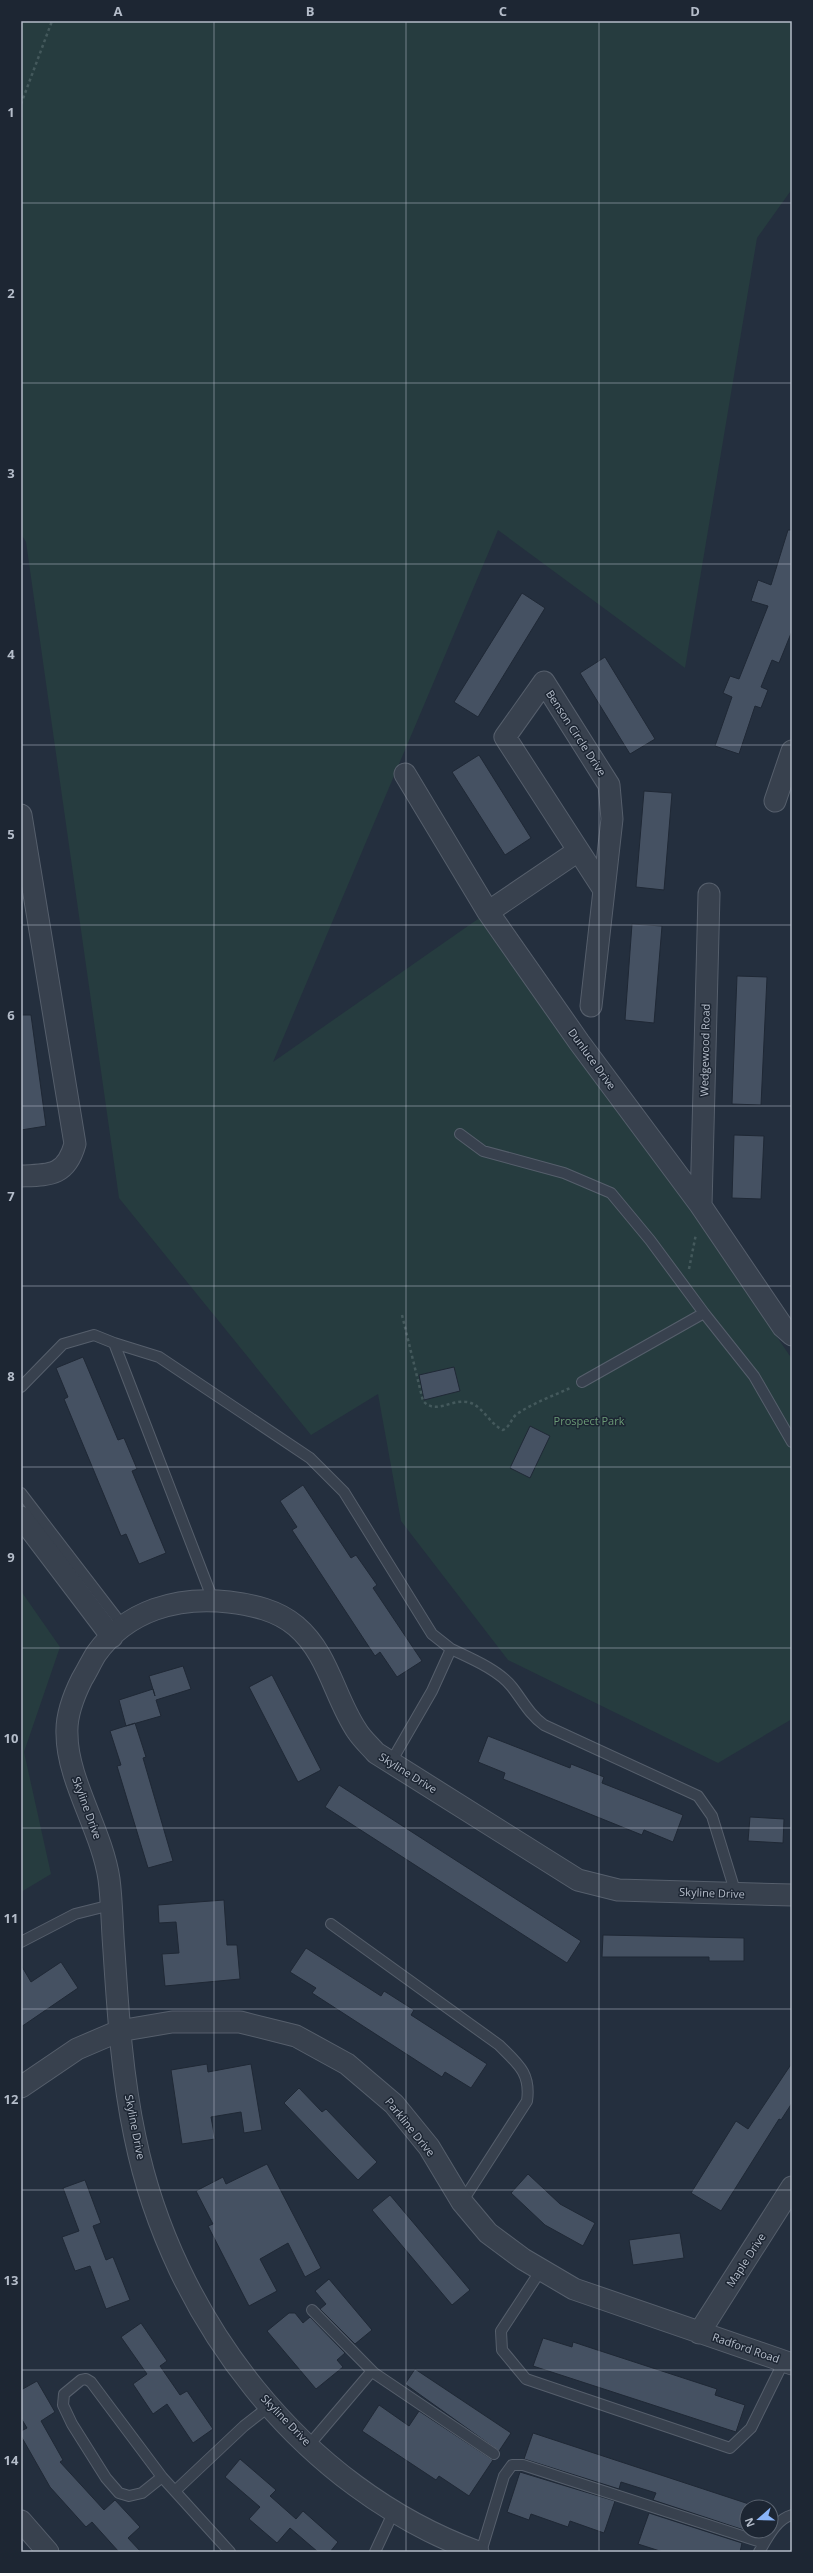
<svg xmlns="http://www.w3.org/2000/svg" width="813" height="2573" viewBox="0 0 813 2573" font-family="'Open Sans',sans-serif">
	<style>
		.green { fill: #263c3f }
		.building { fill: #455162; stroke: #1f2835 }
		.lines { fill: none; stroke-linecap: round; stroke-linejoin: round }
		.lane-casing { stroke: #565f6c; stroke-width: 12 }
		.street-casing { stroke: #565f6c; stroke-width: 23 }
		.path { stroke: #44595c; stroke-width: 2.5; stroke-dasharray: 3 3; stroke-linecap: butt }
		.lane { stroke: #38414e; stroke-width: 10 }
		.street { stroke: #38414e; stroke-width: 21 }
		.grid { fill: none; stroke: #b4bcc9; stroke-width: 1; stroke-opacity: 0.55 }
		.labels { text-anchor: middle; stroke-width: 3; stroke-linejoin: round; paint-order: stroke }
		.street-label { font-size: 11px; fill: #b4bcc9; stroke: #1d2633 }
		.park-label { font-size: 11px; fill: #6b9a76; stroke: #1d2633 }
		.neatline { fill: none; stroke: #b4bcc9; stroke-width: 1.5 }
		.grid-label { font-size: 13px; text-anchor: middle; font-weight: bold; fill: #b4bcc9 }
	</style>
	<rect width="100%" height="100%" fill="#242f3e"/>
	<path class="green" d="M21,21H792V189L757,238L685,668L498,530L273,1062L488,912L792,1359V1719L718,1763L508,1660L401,1521L378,1394L311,1435L119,1198L26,542L21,534Z
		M21,1591L60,1647L24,1752L51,1874L21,1892Z"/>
	<path class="building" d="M788,530H792V631L779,663L772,660L761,687L768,690L761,708L755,706L739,754L715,746L732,697L723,693L730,676L739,679L768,606L751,601L758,580L771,585Z
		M522,593L545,608L478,717L454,702Z
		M605,657L655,739L630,754L580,673Z
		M479,755L531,838L505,855L452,772Z
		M644,791L672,793L664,890L636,887Z
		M632,924L662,926L654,1023L625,1020Z
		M737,976L767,977L761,1105L732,1104Z
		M21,1015H31L46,1126L21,1130Z
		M734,1135L764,1136L761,1199L732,1198Z
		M83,1357L118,1440L124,1438L137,1469L132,1471L166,1553L139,1564L126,1534L121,1536L64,1399L68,1397L56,1368Z
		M454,1367L460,1391L424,1400L419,1375Z
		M530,1426L550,1436L530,1478L510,1468Z
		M303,1485L351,1558L356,1555L377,1585L373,1588L422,1661L397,1677L380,1652L375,1656L292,1530L297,1527L280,1501Z
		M183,1666L191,1689L156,1700L161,1716L126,1726L119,1700L153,1689L155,1696L149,1676Z
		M272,1675L321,1770L298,1782L249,1687Z
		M135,1723L146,1757L143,1758L173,1861L148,1868L117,1766L121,1765L110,1731Z
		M488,1736L570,1768L571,1764L604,1777L602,1783L683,1815L673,1842L644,1830L642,1835L503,1779L505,1773L478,1762Z
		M339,1785L581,1941L567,1963L325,1807Z
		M750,1817L784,1819L783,1843L748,1841Z
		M224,1900L227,1945H237L240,1979L165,1986L162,1954L179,1953L176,1922L159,1923L158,1905Z
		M603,1935L744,1938V1961H709V1957H602Z
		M306,1948L381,1996L384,1991L414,2010L411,2015L487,2064L471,2088L445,2072L442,2077L312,1993L316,1988L290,1972Z
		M61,1962L78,1988L21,2027V1965L31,1982Z
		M792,2063V2103L781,2120L779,2119L721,2211L691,2193L736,2121L748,2129Z
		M207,2064L208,2072L251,2064L262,2130L244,2133L241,2112L211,2117L215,2139L182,2144L171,2070Z
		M299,2088L322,2112L326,2109L377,2162L358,2180L284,2103Z
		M267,2164L321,2268L305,2277L288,2243L260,2259L277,2291L249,2306L208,2226L213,2224L196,2191L223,2177L226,2184Z
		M528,2174L560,2204L595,2223L583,2246L545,2225L511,2193Z
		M85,2180L101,2223L93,2226L106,2260L113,2257L130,2300L106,2309L90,2266L75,2271L62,2237L79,2231L63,2188Z
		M390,2195L470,2290L452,2305L372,2210Z
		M680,2233L684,2258L633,2265L629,2240Z
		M329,2279L372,2330L355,2344L320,2309L326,2304L315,2291Z
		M289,2313H295L303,2323L310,2317L345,2353L337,2360L343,2367L316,2389L267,2331Z
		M141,2323L167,2361L160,2366L180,2395L187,2391L213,2429L193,2443L167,2404L153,2414L133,2384L147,2374L121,2337Z
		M543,2338L572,2347L573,2342L717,2389L715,2395L745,2405L736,2432L533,2366Z
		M415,2369L511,2433L499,2451L405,2384Z
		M37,2381L55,2412L41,2421L63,2460L60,2462L104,2510L115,2500L140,2527L128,2538L141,2552H119L92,2522L86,2527L50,2487L21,2436V2431L27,2428L21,2418V2390Z
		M379,2405L409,2426L419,2411L493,2460L469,2496L439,2476L436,2480L362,2431Z
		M533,2433L755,2506L747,2507V2531L653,2500L656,2493L621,2482L619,2489L524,2459Z
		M240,2459L276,2490L270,2496L296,2519L303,2511L338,2542L330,2552H318L290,2528L277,2543L249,2519L260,2507L225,2477Z
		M520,2472L615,2501L604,2533L570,2521L568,2527L531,2514L529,2520L507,2512Z
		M649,2513L742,2543L740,2552H663L638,2544Z"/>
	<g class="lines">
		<g class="lane-casing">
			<path id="lane" d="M460,1134L483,1151L564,1173L611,1193L650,1240L704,1313
				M114,1343L159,1357L310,1458L344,1492L432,1634L451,1649L432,1691L391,1762
				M582,1382L704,1313L754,1376L792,1442
				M21,1387L63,1344L94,1335L114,1343L213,1600
				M21,1493L123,1626
				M451,1649C470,1658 499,1670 512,1687C523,1701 529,1714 544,1725L698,1796L712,1816L736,1894
				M331,1924L499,2045C518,2064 531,2073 527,2101L462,2202
				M21,1942L75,1914L111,1905
				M541,2270L501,2331L502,2350L526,2379L730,2448L751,2428L784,2361
				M312,2310L374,2373L494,2454
				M309,2445L372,2371
				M162,2477L142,2493L129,2496L119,2493L106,2478L72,2424L63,2405L64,2394L81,2380L86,2379L91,2382L162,2477L230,2552
				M176,2490L244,2426L271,2405
				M375,2552L394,2511
				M481,2552L504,2476L512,2465H523L764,2543
				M759,2552C767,2539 776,2519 792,2515"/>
		</g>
		<g class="street-casing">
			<path id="street" d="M405,774L488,912L579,1042L701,1206L783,1327L792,1335
				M775,801L792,751
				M21,815L75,1144C66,1176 50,1175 21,1176
				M488,912L578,851
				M591,1006L612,819L609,785L544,682L505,737L604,890
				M701,1206L709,894
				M21,1517L112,1637
				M21,2087L77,2049L119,2031L172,2022H240L296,2036L347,2064L394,2104L429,2147L462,2202L488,2233L523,2259L574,2289L792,2364
				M699,2333L792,2187
				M21,2521L48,2552
				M478,2552C302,2488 172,2318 135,2137C122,2076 118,2013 114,1951C112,1927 112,1902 109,1879C102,1831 67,1780 67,1734C66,1717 74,1695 82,1679C87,1671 91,1662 96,1654C127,1610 178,1596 229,1602C253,1605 277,1610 296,1626C329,1654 334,1697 357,1731C362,1739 370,1746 376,1753L578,1880L618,1890L792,1895"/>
		</g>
		<path class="path" d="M21,104L52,21
			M689,1269L696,1234
			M402,1315L423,1401C436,1415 451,1399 467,1402C482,1404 489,1424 503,1430C511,1426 511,1418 517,1414C533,1403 553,1396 570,1388"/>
		<use href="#lane" class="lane"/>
		<use href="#street" class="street"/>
	</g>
	<path class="grid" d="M214,21V2552M406,21V2552M599,21V2552M21,203H792M21,383H792M21,564H792M21,745H792M21,925H792M21,1106H792M21,1286H792M21,1467H792M21,1648H792M21,1828H792M21,2009H792M21,2190H792M21,2370H792"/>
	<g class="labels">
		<g class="street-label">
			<text transform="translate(576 733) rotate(57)" y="4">Benson Circle Drive</text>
			<text transform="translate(705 1050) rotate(-89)" y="4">Wedgewood Road</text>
			<text transform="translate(592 1059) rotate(54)" y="4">Dunluce Drive</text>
			<text transform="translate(408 1773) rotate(32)" y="4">Skyline Drive</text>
			<text transform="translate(87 1808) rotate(70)" y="4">Skyline Drive</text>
			<text transform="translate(712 1893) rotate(2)" y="4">Skyline Drive</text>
			<text transform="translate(135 2127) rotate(79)" y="4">Skyline Drive</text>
			<text transform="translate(410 2127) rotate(51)" y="4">Parkline Drive</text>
			<text transform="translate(746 2260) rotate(-57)" y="4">Maple Drive</text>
			<text transform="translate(746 2348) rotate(19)" y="4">Radford Road</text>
			<text transform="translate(286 2420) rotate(46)" y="4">Skyline Drive</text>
		</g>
		<g class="park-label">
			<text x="589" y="1425">Prospect Park</text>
		</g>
	</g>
	<rect width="813" height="2573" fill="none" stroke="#1d2633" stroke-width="44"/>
	<g transform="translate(759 2519) rotate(250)"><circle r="19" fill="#1d2633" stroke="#59626f"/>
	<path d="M0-3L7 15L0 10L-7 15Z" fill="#8ab4f8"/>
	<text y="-6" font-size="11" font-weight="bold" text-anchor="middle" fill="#b4bcc9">N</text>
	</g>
	<rect x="22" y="22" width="769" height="2529" class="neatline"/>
	<g class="grid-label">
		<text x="118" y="16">A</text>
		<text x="310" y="16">B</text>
		<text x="503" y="16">C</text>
		<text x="695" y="16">D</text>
		<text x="11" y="117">1</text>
		<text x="11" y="298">2</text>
		<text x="11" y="478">3</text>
		<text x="11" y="659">4</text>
		<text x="11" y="839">5</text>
		<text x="11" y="1020">6</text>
		<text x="11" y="1201">7</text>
		<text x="11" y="1381">8</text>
		<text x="11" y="1562">9</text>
		<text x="11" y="1743">10</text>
		<text x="11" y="1923">11</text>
		<text x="11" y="2104">12</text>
		<text x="11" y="2285">13</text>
		<text x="11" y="2465">14</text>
	</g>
</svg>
